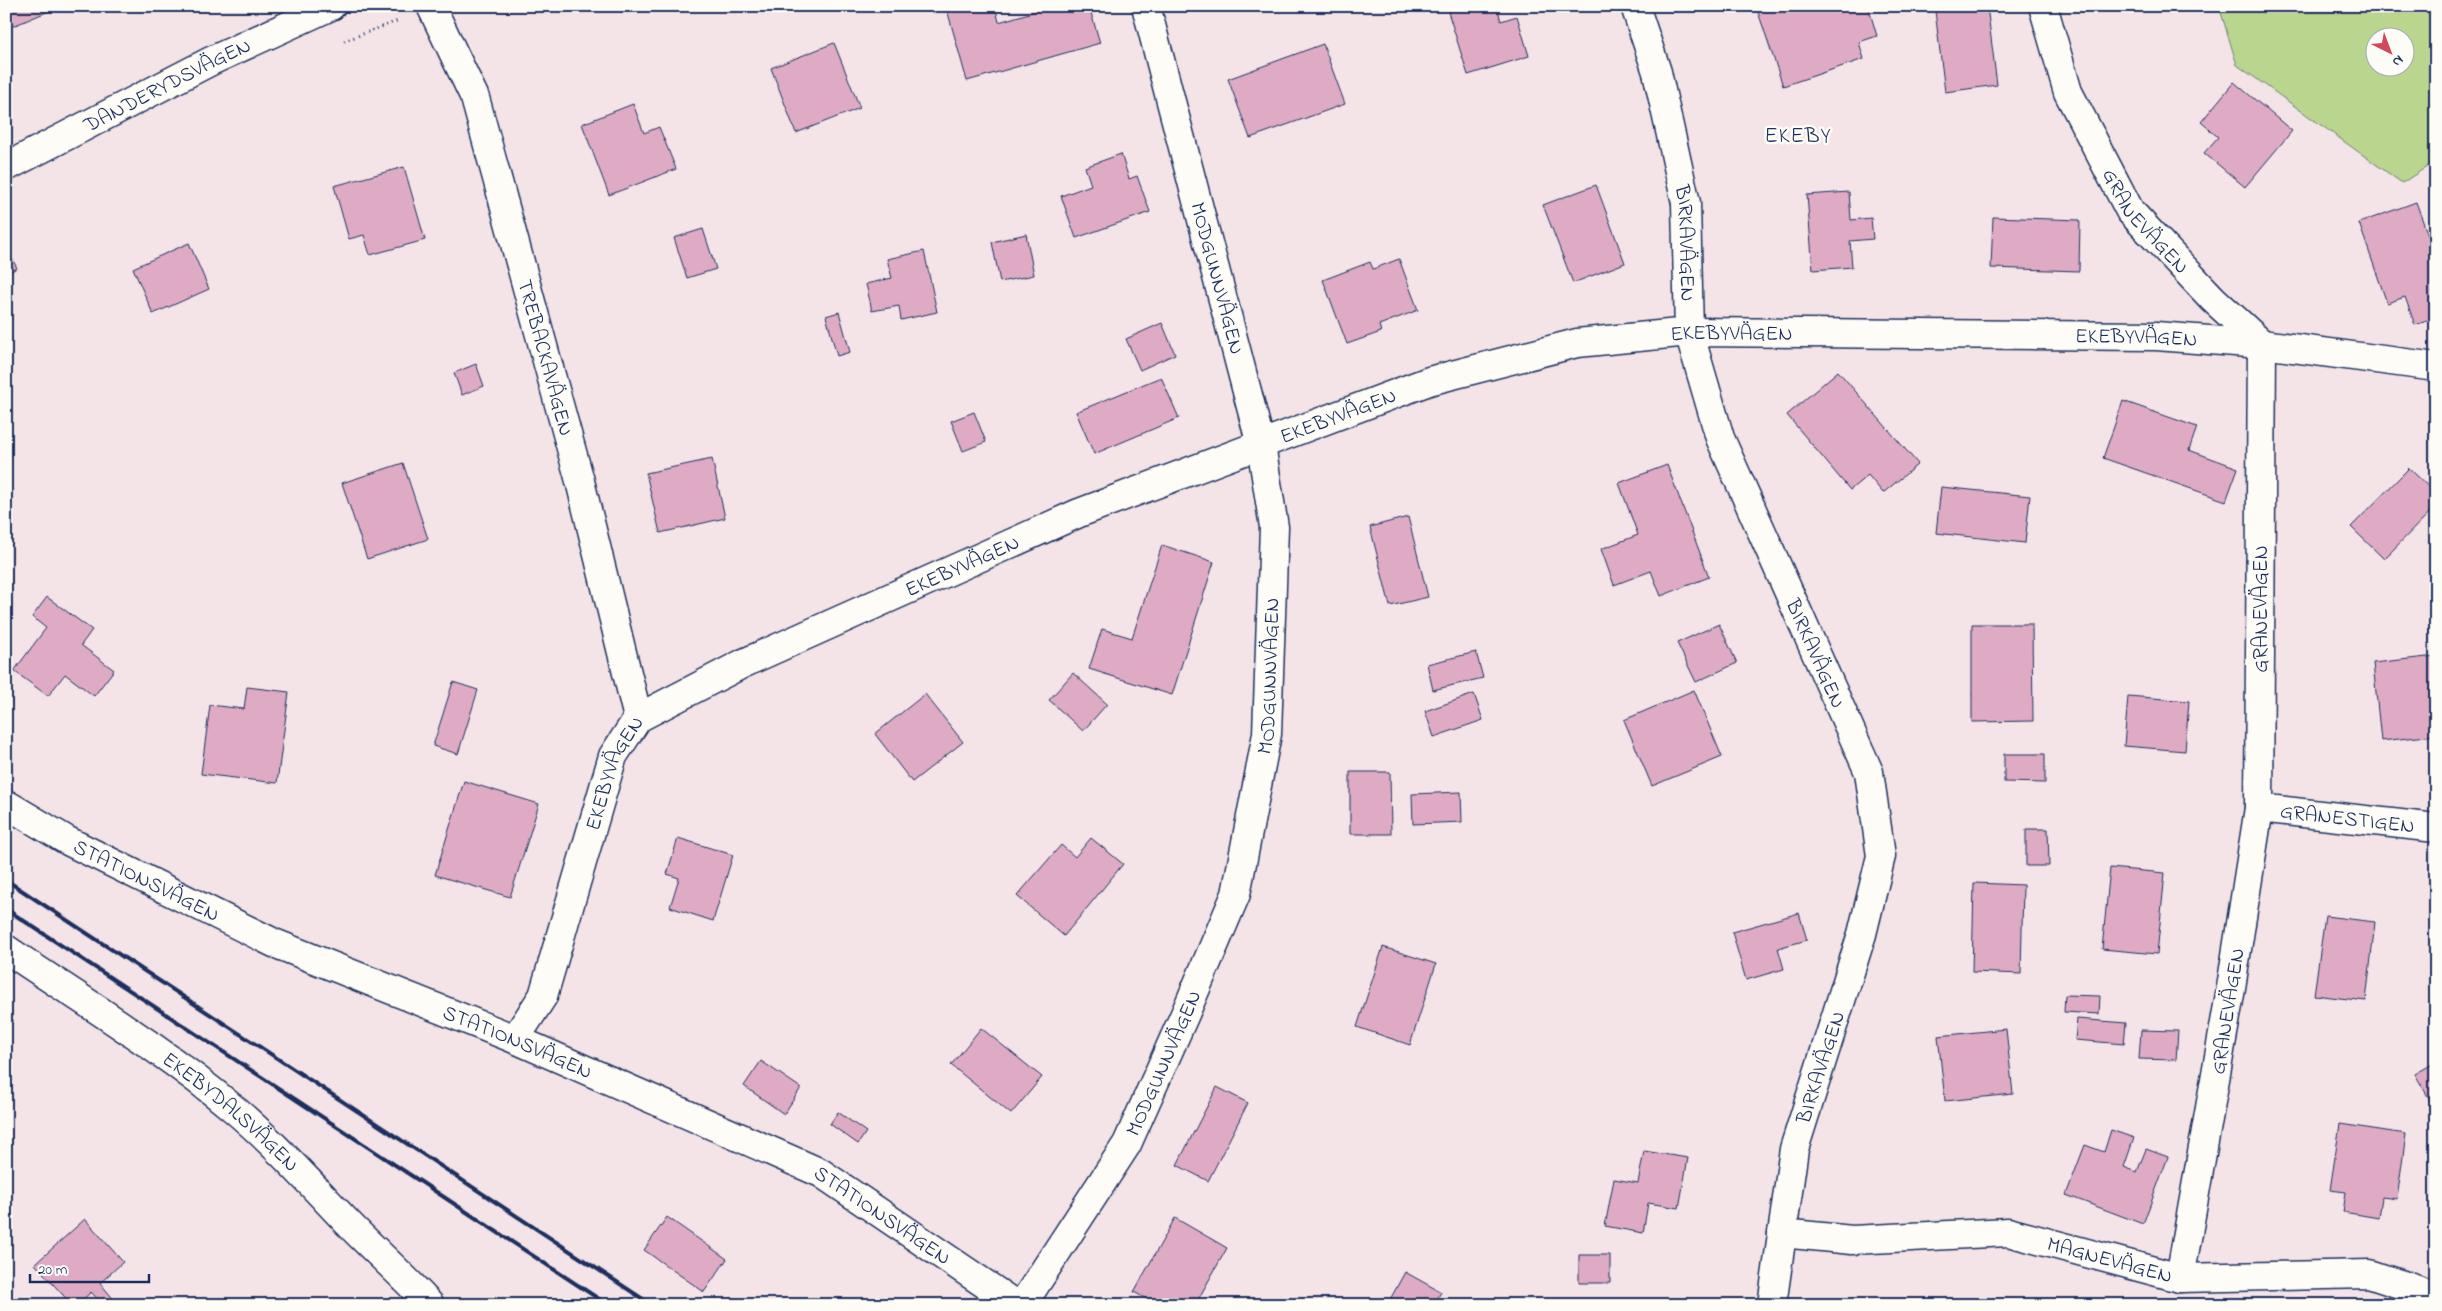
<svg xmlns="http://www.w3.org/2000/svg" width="2442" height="1311" viewBox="0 0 2442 1311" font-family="'Indie Flower',sans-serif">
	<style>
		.green { fill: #bad58d; stroke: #6a8276; fill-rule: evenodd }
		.building { fill: #dfabc4; stroke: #1b2f5e }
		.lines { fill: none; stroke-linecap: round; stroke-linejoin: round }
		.street-casing { stroke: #1b2f5e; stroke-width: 31 }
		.secondary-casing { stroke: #1b2f5e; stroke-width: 31 }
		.path { stroke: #1b2f5e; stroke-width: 3; stroke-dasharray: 1 4; stroke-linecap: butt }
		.street { stroke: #fdfcf7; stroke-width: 28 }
		.secondary { stroke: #fdfcf7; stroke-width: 28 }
		.rail { stroke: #1b2f5e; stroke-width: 4 }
		.labels { text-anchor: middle; stroke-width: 5; stroke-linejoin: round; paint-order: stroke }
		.street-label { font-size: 21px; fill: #1b2f5e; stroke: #fdfcf7 }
		.neighbourhood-label { font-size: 22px; letter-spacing: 1px; fill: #1b2f5e; stroke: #fdfcf7 }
	</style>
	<rect width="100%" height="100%" fill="#f4e4e8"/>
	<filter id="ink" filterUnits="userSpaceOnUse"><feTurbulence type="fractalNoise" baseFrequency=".02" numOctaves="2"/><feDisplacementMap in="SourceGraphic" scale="10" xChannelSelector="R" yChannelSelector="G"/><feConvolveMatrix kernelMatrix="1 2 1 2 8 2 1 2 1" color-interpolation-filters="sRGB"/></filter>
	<g filter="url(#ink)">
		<path class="green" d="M2219,6H2436V161L2402,183L2237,65ZM2374,38H2404V68H2374Z"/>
		<path class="building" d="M6,6H61L6,29Z
			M946,6H995L999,22L1053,6H1089L1100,43L967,81Z
			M1465,6H1497L1501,21L1517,16L1529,56L1468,75L1448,12Z
			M1766,6H1868L1877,36L1859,42L1864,59L1783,86L1757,9Z
			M1972,6H1987L1997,85L1945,92L1935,11Z
			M834,43L860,108L796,133L771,68Z
			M1323,44L1345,104L1250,138L1228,79Z
			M2234,82L2292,131L2245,187L2204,153L2218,137L2201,122Z
			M633,104L644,133L659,127L676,169L609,195L582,124Z
			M1121,154L1129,179L1137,176L1150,212L1076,238L1061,196L1091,185L1085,167Z
			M404,167L425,240L370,255L364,235L349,239L334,186Z
			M1596,185L1625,263L1573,283L1543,205Z
			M1849,192L1851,220L1871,218L1873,239L1850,241L1852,267L1813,270L1807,195Z
			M2416,202L2436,258V318L2415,325L2405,297L2387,303L2359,223Z
			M1993,217L2080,220L2079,271L1991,268Z
			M703,229L716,269L687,278L674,238Z
			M1026,234L1034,275L1000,282L992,242Z
			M189,243L209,289L153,314L133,268Z
			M6,247L17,268L6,274Z
			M924,251L937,312L901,320L899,306L872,311L866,284L892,278L887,259Z
			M1399,259L1418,310L1379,325L1381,332L1347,344L1323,280L1370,262L1373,269Z
			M839,312L850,352L837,356L826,316Z
			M1162,323L1175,354L1140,370L1126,339Z
			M476,364L484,386L462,395L454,373Z
			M1838,371L1918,464L1883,493L1868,475L1850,490L1787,415Z
			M1161,377L1179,418L1094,454L1076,412Z
			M2123,401L2197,427L2189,450L2238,468L2226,501L2103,458Z
			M974,412L986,442L963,451L951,421Z
			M712,459L725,518L660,533L646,473Z
			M403,463L428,539L367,559L342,483Z
			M1667,465L1709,577L1661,596L1651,571L1614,585L1601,549L1638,535L1619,483Z
			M2409,468L2436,494V506L2384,559L2351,527Z
			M1941,487L2030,496L2025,543L1936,533Z
			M1408,517L1428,597L1390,606L1370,527Z
			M1162,545L1214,562L1172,695L1089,669L1102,629L1132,638Z
			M47,597L92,630L81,645L114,670L94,696L65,674L48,696L14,671L46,628L32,617Z
			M1719,624L1737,663L1696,682L1677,643Z
			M1972,624H2032L2033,721L1972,722Z
			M1476,652L1483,678L1433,690L1427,664Z
			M2436,656V735L2381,741L2373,663Z
			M1073,673L1107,704L1083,731L1049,700Z
			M453,682L478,690L458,754L433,746Z
			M247,687L289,692L277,783L201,774L210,705L244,709Z
			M1694,690L1722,757L1652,786L1624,720Z
			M925,694L963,742L912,782L875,734Z
			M1474,694L1483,720L1434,737L1425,711Z
			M2128,696L2189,701L2185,751L2124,746Z
			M2004,754H2045V783L2004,782Z
			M1350,772H1390L1391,834H1350Z
			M464,781L539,804L510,897L435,875Z
			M1461,792L1462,822L1413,824L1412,794Z
			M2026,829H2048L2049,866H2026Z
			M678,838L733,855L713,921L670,907L679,878L667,874Z
			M1091,838L1123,864L1064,936L1017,896L1061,845L1075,857Z
			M2110,868L2165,873L2157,954L2102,949Z
			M1974,883L2023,885L2021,974L1972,972Z
			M1799,913L1807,940L1778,948L1784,969L1746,980L1732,932Z
			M2325,916L2375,922L2366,1001L2314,995Z
			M1383,947L1436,964L1410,1045L1357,1027Z
			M2065,995L2100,996L2099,1014L2064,1012Z
			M2077,1019L2126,1023L2124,1044L2075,1040Z
			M981,1028L1042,1077L1011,1114L951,1065Z
			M2006,1029L2013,1094L1945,1101L1938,1036Z
			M2141,1030L2178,1031L2176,1060L2139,1059Z
			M761,1061L801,1088L784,1114L744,1086Z
			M2436,1062V1106L2434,1107L2415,1074Z
			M1217,1087L1248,1103L1208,1181L1177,1165Z
			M838,1112L866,1132L858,1144L830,1124Z
			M2340,1124L2406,1134L2397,1199L2382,1197L2379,1218L2343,1212L2346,1192L2330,1190Z
			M2111,1130L2134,1138L2124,1167L2137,1172L2146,1149L2168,1157L2143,1224L2066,1195L2085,1145L2104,1152Z
			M1644,1151L1688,1158L1679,1208L1648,1203L1643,1233L1605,1226L1614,1179L1638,1183Z
			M667,1217L727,1259L704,1292L644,1250Z
			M1175,1218L1227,1248L1195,1305H1157L1134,1292Z
			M85,1219L123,1262L100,1283L116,1302L113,1305H103L91,1292L77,1305H72L35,1264Z
			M1579,1255H1610V1283H1579Z
			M1405,1272L1441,1292L1434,1305H1387Z"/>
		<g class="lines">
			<g class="street-casing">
				<g id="street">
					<path id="s1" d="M431,6L475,98L580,481L638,718"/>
					<path id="s2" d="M1635,6L1657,72L1686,203L1689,332L1720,438L1869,772L1881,856L1862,934L1794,1149L1772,1305"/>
					<path id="s3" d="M2043,6L2068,92L2130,211L2213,299L2262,344L2259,808L2230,994L2180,1278"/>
					<path id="s4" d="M6,804L68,841L274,943L515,1039L821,1173L1016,1305"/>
					<path id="s5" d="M2259,808L2436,828"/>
					<path id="s6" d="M6,949C83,1001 164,1050 235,1110C276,1145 310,1183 347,1222C374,1250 404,1276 430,1305"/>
					<path id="s7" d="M515,1039L543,996L613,756L638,718L744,663L1079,513L1429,381L1577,343L1689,332L2156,336L2262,344L2436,367"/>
					<path id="s8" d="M1782,1233L1852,1240L2008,1232L2180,1278L2369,1274L2436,1296"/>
					<path id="s9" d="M1022,1305L1127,1144L1185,1014L1236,894L1267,734L1274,527L1261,445L1146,6"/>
				</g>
			</g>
			<g class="secondary-casing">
				<g id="secondary">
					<path id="s10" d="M6,167L211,61L331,6"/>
				</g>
			</g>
			<path class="path" d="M344,41L400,20"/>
			<use href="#street" class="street"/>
			<use href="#secondary" class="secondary"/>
			<path class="rail" d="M6,880L652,1305
				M6,909L608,1305"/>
		</g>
	</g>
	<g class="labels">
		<g class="street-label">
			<text dy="7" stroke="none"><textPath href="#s10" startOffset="181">DANDERYDSVÄGEN</textPath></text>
			<text dy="7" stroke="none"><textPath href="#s3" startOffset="241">GRANEVÄGEN</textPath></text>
			<text dy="7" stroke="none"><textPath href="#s2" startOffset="244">BIRKAVÄGEN</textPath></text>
			<text transform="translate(1218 278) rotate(75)" y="7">MODGUNNVÄGEN</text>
			<text dy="7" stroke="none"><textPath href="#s7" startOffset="1515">EKEBYVÄGEN</textPath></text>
			<text dy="7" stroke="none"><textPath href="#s7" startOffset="1920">EKEBYVÄGEN</textPath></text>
			<text dy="7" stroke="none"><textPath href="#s1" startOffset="371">TREBACKAVÄGEN</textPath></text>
			<text dy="7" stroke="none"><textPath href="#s7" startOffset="1110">EKEBYVÄGEN</textPath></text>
			<text dy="7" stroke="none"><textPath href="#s7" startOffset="705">EKEBYVÄGEN</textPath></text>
			<text transform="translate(2260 609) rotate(-90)" y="7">GRANEVÄGEN</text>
			<text dy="7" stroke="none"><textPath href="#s2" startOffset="679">BIRKAVÄGEN</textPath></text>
			<text dy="7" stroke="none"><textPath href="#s9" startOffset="686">MODGUNNVÄGEN</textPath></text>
			<text dy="7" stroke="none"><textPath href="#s7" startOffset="286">EKEBYVÄGEN</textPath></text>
			<text dy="7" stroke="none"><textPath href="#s5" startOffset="89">GRANESTIGEN</textPath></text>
			<text dy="7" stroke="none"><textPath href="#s4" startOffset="160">STATIONSVÄGEN</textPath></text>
			<text transform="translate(2227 1011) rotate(-81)" y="7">GRANEVÄGEN</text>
			<text dy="7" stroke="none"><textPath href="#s4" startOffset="565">STATIONSVÄGEN</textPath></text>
			<text dy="7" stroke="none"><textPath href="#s9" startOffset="281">MODGUNNVÄGEN</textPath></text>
			<text transform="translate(1820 1067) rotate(-72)" y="7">BIRKAVÄGEN</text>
			<text dy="7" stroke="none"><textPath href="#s6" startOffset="278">EKEBYDALSVÄGEN</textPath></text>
			<text dy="7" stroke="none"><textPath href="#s4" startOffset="970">STATIONSVÄGEN</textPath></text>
			<text dy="7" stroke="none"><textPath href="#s8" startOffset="332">MAGNEVÄGEN</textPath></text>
		</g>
		<g class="neighbourhood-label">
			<text x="1798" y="142">EKEBY</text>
		</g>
	</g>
	<rect width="2442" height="1311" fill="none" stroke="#fdfcf7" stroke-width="25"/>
	<rect x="12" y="12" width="2417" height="1286" fill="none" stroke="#1b2f5e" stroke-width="2" filter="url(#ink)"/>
	<g transform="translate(2390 52) rotate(138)"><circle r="24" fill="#fdfcf7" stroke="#a3aaba"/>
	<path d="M0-4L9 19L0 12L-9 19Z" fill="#d1495b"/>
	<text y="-8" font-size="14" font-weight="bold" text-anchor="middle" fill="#1b2f5e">N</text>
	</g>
	<path d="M30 1274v8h119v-8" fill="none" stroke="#1b2f5e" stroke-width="2.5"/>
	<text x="38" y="1274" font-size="15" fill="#1b2f5e" stroke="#fdfcf7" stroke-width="4" paint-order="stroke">20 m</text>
</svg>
